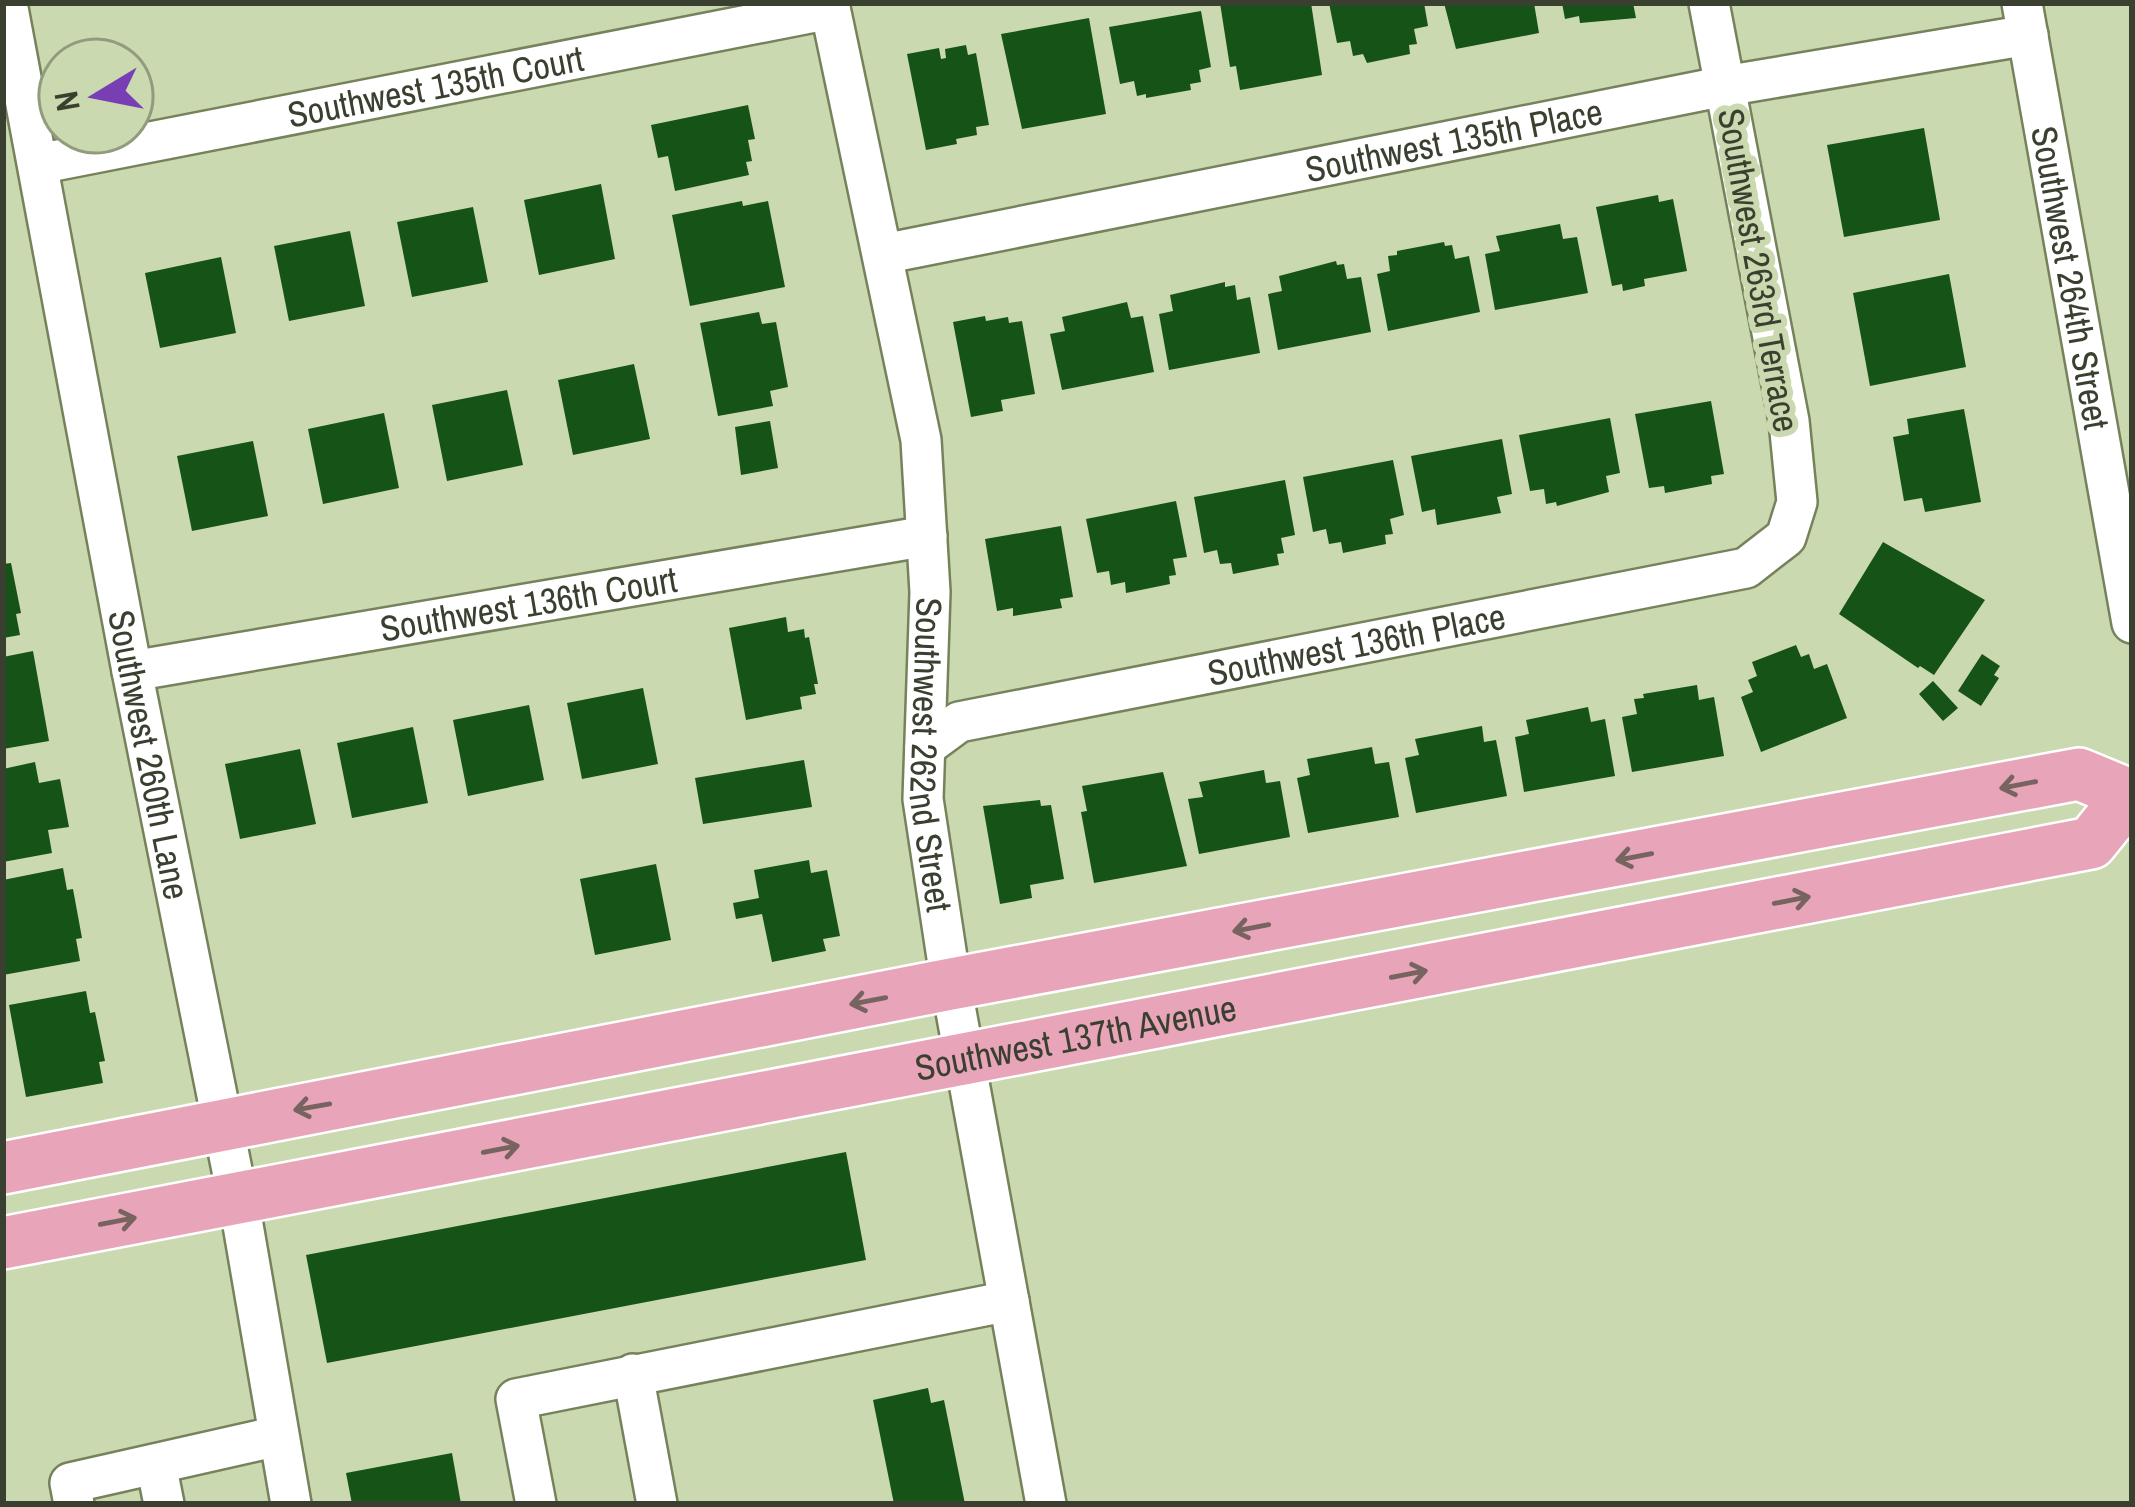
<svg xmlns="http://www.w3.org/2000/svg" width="2135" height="1507" viewBox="0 0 2135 1507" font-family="'Archivo Narrow',sans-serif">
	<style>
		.building { fill: #155316 }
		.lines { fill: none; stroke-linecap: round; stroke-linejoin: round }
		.minor-casing { stroke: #75825c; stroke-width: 44 }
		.major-casing { stroke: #fff; stroke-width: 56 }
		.minor { stroke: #fff; stroke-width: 39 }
		.major { stroke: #e8a4b8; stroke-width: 51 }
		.oneway { stroke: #77635f }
		.labels { text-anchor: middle; stroke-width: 12; stroke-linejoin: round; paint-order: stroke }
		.street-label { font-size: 36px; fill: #3a402f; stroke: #cbd9b0 }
	</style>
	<rect width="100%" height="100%" fill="#cbd9b0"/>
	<path class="building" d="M1220,3H1311L1322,75L1240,90L1236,66L1230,67Z
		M1329,3H1424L1428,26L1414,29L1417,44L1409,45L1410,54L1367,63L1363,54L1353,56L1350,41L1337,43Z
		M1444,3H1534L1539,33L1456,49Z
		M1562,3H1633L1636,18L1580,23L1579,16L1565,19Z
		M1201,11L1211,67L1199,70L1201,82L1190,84L1191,90L1146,98V94L1137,96L1134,81L1120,84L1109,27Z
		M1089,18L1106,114L1022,129L1001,34Z
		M966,45L968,55L976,53L989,125L976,127L977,135L956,139L957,144L926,150L907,54L939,48L941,59L946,58L945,49Z
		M748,105L755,139L748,140L752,161L746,162L749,175L675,191L668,156L658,158L651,125Z
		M1924,128L1940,220L1844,237L1827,145Z
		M601,184L615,259L539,275L524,200Z
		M1658,195L1659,202L1673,199L1687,271L1644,279L1645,286L1623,291L1622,284L1612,286L1596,207Z
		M742,201L743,206L768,201L785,287L690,306L672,215Z
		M473,207L488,282L412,297L397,222Z
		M1560,224L1563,239L1577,237L1588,293L1495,310L1485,254L1500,251L1496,236Z
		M350,231L365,306L289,321L274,246Z
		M1444,242L1445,246L1452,245L1455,259L1469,256L1480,312L1388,331L1377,274L1390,271L1388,256L1397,255V251Z
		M221,257L236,333L160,348L145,273Z
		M1336,261L1337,265L1344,264L1347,279L1361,277L1371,332L1278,350L1268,294L1282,291L1279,276Z
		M1949,274L1966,367L1870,386L1853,293Z
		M1225,282V287L1235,285L1237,300L1250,297L1260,353L1169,370L1159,314L1173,311L1170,295Z
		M1127,302L1131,318L1143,316L1154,372L1062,390L1050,334L1065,331L1062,317Z
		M759,312L762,324L776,322L788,387L770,391L773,406L718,416L700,323Z
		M985,316L986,321L1008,317L1009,323L1022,321L1035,394L1001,400L1003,411L971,417L953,322Z
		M634,364L650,439L573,455L558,380Z
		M507,390L523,465L447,481L432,405Z
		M1711,401L1724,474L1711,476L1712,484L1665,493L1664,486L1649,488L1635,414Z
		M1964,409L1981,502L1925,512L1922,498L1904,501L1893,437L1909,434L1907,419Z
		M384,413L399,488L323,504L308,429Z
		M1610,418L1620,473L1606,476L1609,492L1557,506L1556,502L1546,504L1544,489L1530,491L1519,435Z
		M770,421L778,468L741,475L735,427Z
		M1502,439L1512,494L1497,497L1501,513L1437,525L1435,509L1422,512L1411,456Z
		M253,441L268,516L192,531L177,456Z
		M1393,460L1404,515L1390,519L1393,534L1385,535L1386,544L1343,553L1341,542L1329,544L1326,529L1313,532L1303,477Z
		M1285,480L1295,535L1281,538L1284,553L1277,554L1279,565L1233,574L1231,563L1220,564L1217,550L1204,553L1194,497Z
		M1176,501L1187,557L1173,559L1176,575L1169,576L1170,584L1126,593L1125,582L1111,585L1109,571L1097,573L1086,519Z
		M1061,526L1073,597L1060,599L1062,608L1013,616V608L997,611L985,539Z
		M1883,542L1985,600L1934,675L1920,666L1918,668L1839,614Z
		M11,563L21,613L16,614L20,635L3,638V564Z
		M786,617L788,632L804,629L805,638L809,637L818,684H814L816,694L800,697L802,709L746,720L729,628Z
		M1796,645L1801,657L1809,654L1814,669L1827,664L1847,718L1761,752L1741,697L1753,692L1748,680L1757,676L1752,662Z
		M33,651L49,741L3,749V657Z
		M1982,654L2000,666L1994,675L1999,678L1981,706L1958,691Z
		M1933,681L1958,708L1943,721L1919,694Z
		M1697,685L1699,700L1714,697L1724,756L1632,772L1622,717L1637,714L1634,699L1644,698L1643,694Z
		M643,688L658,764L582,779L567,703Z
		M529,705L544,780L468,796L453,720Z
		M1588,707L1591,722L1605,719L1615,776L1524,792L1515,737L1529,734L1526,720Z
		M1482,726L1484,742L1496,740L1507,796L1416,813L1405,758L1419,755L1415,739Z
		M413,727L428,803L352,818L337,743Z
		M1372,747L1375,764L1389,762L1399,817L1308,833L1297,778L1310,775L1307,759Z
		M300,749L316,824L240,839L225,764Z
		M804,760L812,807L703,824L695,778Z
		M35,762L39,783L60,779L69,827L48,830L52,853L3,862V769Z
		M1264,770L1266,783L1280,781L1290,837L1199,854L1188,799L1203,797L1199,782Z
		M1163,772L1187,866L1094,883L1081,812L1087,811L1082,786Z
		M1040,800L1041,806L1051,805L1064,879L1030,885L1032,898L1000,904L983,806Z
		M809,860L811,873L827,870L840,936L823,939L826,951L772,962L762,914L736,919L733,903L759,898L754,870Z
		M656,864L671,940L595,955L580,879Z
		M63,868L67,890L73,889L82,938L76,939L80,961L3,975V880Z
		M86,991L90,1013L95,1012L105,1061L99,1062L103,1083L26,1097L9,1005Z
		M846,1152L866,1260L327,1363L306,1255Z
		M928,1388L931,1403L944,1400L965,1504H894L873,1400Z
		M452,1453L461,1504H352L346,1473Z"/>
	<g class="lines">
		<g class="minor-casing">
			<g id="minor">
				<path id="s1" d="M7,3L132,671L243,1225L291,1504"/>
				<path id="s2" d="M829,3L921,440L930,592L923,799L951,984L1046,1504"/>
				<path id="s3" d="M2022,3L2132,623"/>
				<path id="s4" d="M38,164L830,9"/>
				<path id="s5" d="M883,254L1725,86L2028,35"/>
				<path id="s6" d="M132,671L927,536"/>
				<path id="s7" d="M925,747L959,722L1746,568L1786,537L1797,502L1789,421L1709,3"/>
				<path d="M633,1374L657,1504"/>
				<path d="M156,1464L164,1504"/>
				<path d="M74,1504L70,1483L278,1436"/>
				<path d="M536,1504L516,1399L1009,1301"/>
			</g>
		</g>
		<g class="major-casing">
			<g id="major">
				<path d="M3,1168L951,984L2079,774L2132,796"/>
				<path id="s8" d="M3,1243L2091,843L2128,797"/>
			</g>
		</g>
		<use href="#minor" class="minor"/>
		<use href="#major" class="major"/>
	</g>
	<defs><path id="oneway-shaft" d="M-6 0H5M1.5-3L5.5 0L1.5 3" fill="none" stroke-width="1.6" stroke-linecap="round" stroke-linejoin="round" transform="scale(3)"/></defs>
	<g class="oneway">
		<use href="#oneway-shaft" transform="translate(2018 785) rotate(169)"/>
		<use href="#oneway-shaft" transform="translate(1634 857) rotate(169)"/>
		<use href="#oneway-shaft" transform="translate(1792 900) rotate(-11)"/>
		<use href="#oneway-shaft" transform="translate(1251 928) rotate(169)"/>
		<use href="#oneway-shaft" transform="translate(1409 974) rotate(-11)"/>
		<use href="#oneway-shaft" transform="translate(868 1001) rotate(169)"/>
		<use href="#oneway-shaft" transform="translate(312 1107) rotate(170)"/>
		<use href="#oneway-shaft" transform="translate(501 1149) rotate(-11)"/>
		<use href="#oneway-shaft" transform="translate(118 1221) rotate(-11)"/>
	</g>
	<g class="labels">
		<g class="street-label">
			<text dy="13" stroke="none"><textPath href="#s4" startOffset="405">Southwest 135th Court</textPath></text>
			<text dy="13" stroke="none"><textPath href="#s5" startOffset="582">Southwest 135th Place</textPath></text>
			<text transform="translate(1759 270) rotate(80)" y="13">Southwest 263rd Terrace</text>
			<text dy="13" stroke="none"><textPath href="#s3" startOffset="279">Southwest 264th Street</textPath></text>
			<text dy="13" stroke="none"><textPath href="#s6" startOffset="402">Southwest 136th Court</textPath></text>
			<text dy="13" stroke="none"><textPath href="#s7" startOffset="447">Southwest 136th Place</textPath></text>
			<text dy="13" stroke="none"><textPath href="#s2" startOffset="762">Southwest 262nd Street</textPath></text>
			<text dy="13" stroke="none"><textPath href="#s1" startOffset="765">Southwest 260th Lane</textPath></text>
			<text dy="13" stroke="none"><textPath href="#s8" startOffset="1092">Southwest 137th Avenue</textPath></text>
		</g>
	</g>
	<rect width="2135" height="1507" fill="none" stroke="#3a402f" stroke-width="12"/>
	<g transform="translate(96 96) rotate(260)"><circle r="57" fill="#cbd9b0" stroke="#919c7c" stroke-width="3"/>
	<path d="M0-9L21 45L0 30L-21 45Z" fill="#783eb4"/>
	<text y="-18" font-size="33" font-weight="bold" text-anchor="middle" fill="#3a402f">N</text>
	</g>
</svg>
